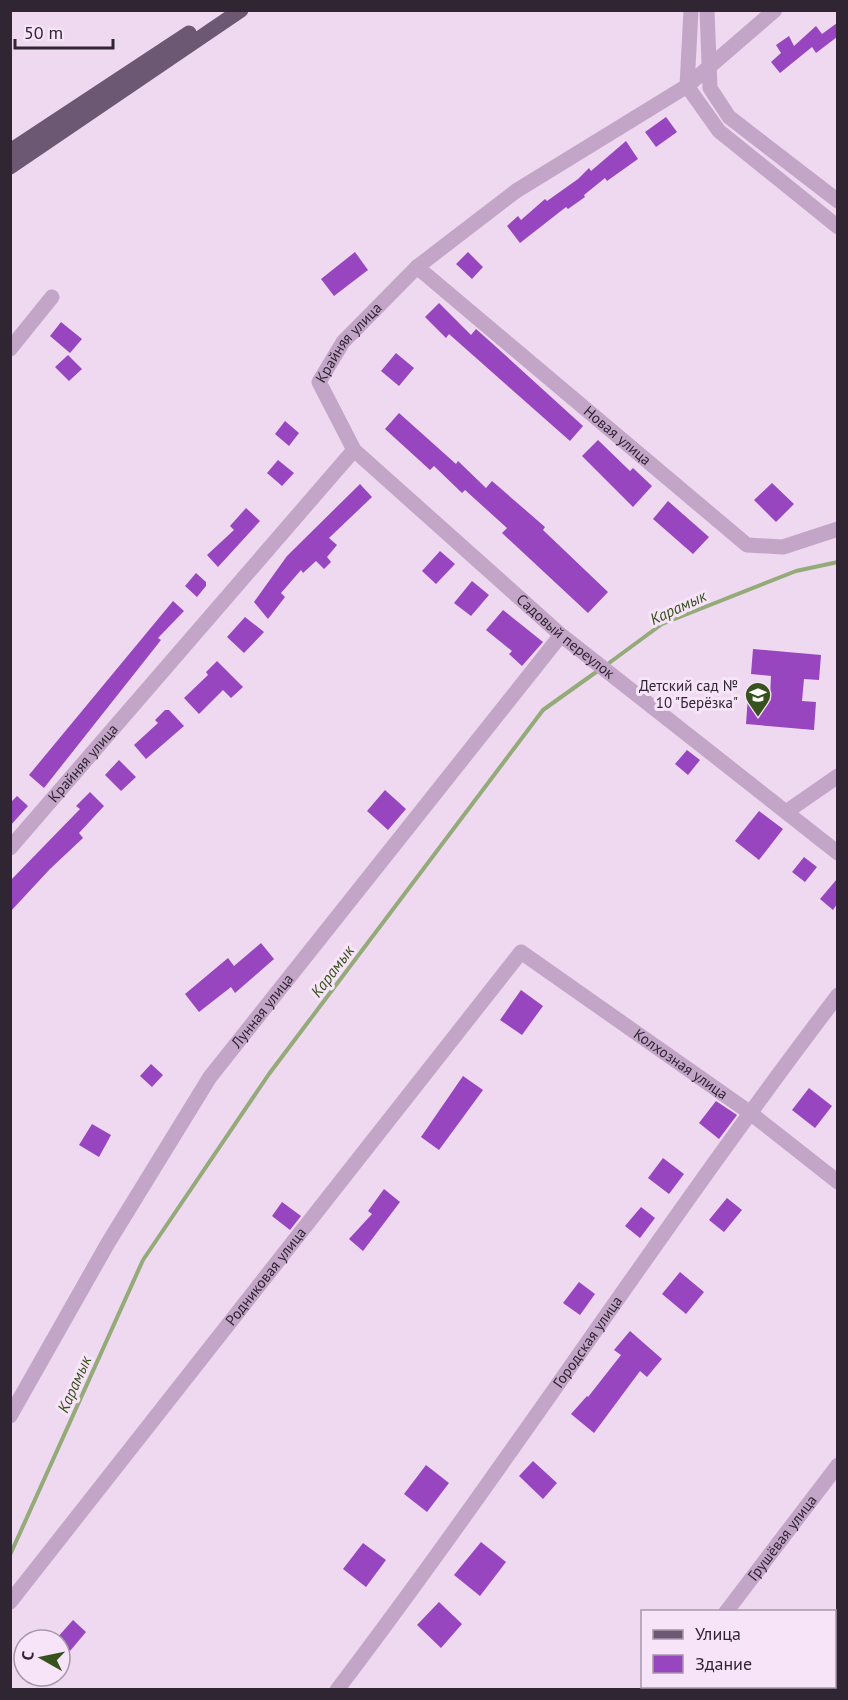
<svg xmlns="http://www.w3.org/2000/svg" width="848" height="1700" viewBox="0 0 848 1700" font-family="'PT Sans',sans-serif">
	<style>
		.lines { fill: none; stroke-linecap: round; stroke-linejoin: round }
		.stream { stroke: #94ab79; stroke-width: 4 }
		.building { fill: #9746c0 }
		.minor { stroke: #c3a5c7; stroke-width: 15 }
		.major { stroke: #6d5874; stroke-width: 15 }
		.labels { text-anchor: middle; stroke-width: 6; stroke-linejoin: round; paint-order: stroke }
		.street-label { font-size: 15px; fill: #302633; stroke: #f7e4f8 }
		.poi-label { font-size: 15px; fill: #302633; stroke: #f7e4f8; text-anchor: end }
		.water-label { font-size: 16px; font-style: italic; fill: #38521e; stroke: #f7e4f8 }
	</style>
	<rect width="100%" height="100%" fill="#eed9f0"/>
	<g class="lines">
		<path class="stream" d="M605,666L662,624L796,571L838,562
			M10,1555L143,1260L269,1074L543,710L599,670"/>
	</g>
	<path class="building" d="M837,23V37L816,53L812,47L780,73L771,62L781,53L776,45L789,36L794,46L816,26L822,34Z
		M666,117L677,132L656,147L645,132Z
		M626,141L638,159L607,181L605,178L584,195L585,197L568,209L566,207L520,243L507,226L518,216L521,220L545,199L547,201L578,179L589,168L591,171Z
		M355,252L368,270L334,296L321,279Z
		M468,252L483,267L472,279L456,264Z
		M439,303L471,335L476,329L494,345L583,426L570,441L449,334L446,338L425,317Z
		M61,322L82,339L70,353L50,336Z
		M396,353L414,368L399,386L381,371Z
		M68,355L82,369L69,381L55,367Z
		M399,413L456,464L458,461L486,488L492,481L545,527L543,530L608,592L588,613L502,533L507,528L465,490L462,493L434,466L430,470L385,429Z
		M285,421L299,433L289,446L275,434Z
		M598,440L630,471L633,468L652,486L633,507L582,456Z
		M278,460L294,473L282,486L267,473Z
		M772,483L794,504L776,522L754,500Z
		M360,484L372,497L329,538L337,545L327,557L331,562L324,569L316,561L303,573L301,570L281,593L285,597L268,619L254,602L287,556Z
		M668,501L709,537L693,554L653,519Z
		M246,508L260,521L218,567L207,555L234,530L230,526Z
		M440,551L455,564L436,584L422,571Z
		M196,573L206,582V586L197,597L185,586Z
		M472,581L489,595L471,616L454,603Z
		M173,601L184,611L158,638L161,640L44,788L29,775Z
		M503,610L543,642L522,666L509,654L512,651L486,630Z
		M245,617L264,632L244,653L227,637Z
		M753,649L821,655L819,680L804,679L802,701L816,702L814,730L746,724L748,696L770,698L771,676L751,674Z
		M217,661L243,687L231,698L223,690L199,714L184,698L208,675L206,672Z
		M165,710H169L184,726L146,759L134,745L158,723L155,720Z
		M687,750L700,760L688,775L675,764Z
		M119,760L136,777L121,791L105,775Z
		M385,790L406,809L388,830L367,811Z
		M90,792L104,806L79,833L83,838L50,869L10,912V881L80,809L76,806Z
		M17,796L28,806L10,826V803Z
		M759,811L783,829L759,860L735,841Z
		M804,857L817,867L805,882L792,872Z
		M837,879V904L833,910L820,899Z
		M261,943L274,959L235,993L231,987L199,1012L185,994L228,958L234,966Z
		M521,990L543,1006L522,1035L500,1020Z
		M151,1064L163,1075L152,1087L140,1076Z
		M463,1076L483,1090L439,1150L421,1137Z
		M809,1088L832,1106L815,1128L792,1110Z
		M716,1101L737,1115L719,1139L699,1123Z
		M92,1124L111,1135L99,1157L79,1145Z
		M663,1158L684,1174L669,1194L648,1178Z
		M384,1189L400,1202L363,1251L349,1239L372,1214L368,1211Z
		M727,1198L742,1210L724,1232L709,1220Z
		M282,1202L301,1216L290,1230L272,1216Z
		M641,1207L655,1218L640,1238L625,1226Z
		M680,1272L704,1292L686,1314L662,1294Z
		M579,1282L595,1294L580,1315L563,1303Z
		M630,1331L662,1359L647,1377L640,1371L594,1433L571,1414L587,1396L588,1397L621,1355L614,1350Z
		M533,1461L557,1483L543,1499L519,1476Z
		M426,1465L449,1483L427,1512L404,1494Z
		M481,1542L506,1562L480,1596L454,1575Z
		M363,1543L386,1560L366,1587L343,1569Z
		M439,1602L462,1624L441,1648L417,1625Z
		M73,1620L86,1632L70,1651L56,1639Z"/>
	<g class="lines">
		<g class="minor">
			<path d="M691,10L687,86L719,131L838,227"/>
			<path d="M707,10L710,88L729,117L838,201"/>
			<path id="s1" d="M417,267L747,545L783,547L838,529"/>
			<path d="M10,349L52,297"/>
			<path id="s2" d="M354,450L561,635L838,853"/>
			<path d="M786,812L838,776"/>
			<path id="s3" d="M10,848L354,450L319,382L343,342L417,267L516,191L687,86L775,10"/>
			<path id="s4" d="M10,1416L108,1243L210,1077L561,635"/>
			<path id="s5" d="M10,1602L521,952L749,1112L838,1182"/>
			<path id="s6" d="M726,1612L838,1465"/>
			<path id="s7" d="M337,1690C510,1462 665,1222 838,995"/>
			<path d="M667,1690L669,1686"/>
		</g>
		<path class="major" d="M10,151L189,33
			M10,167L241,10"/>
	</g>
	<defs>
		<g id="school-pin" transform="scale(1.35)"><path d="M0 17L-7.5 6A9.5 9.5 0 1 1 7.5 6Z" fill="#38521e" stroke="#f7e4f8"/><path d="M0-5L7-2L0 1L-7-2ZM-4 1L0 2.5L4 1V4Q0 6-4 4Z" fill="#fff"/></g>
	</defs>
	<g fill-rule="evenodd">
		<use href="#school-pin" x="758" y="695"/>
	</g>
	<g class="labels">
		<g class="street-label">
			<text dy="5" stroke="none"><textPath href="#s3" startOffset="652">Крайняя улица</textPath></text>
			<text dy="5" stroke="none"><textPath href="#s1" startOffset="262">Новая улица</textPath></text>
			<text dy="5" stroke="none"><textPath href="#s2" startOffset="282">Садовый переулок</textPath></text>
			<text dy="5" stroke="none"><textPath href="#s3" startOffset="112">Крайняя улица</textPath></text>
			<text dy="5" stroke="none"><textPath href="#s4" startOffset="478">Лунная улица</textPath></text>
			<text dy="5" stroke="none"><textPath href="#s5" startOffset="1022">Колхозная улица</textPath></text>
			<text dy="5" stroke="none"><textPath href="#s5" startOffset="414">Родниковая улица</textPath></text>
			<text dy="5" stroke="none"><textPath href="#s7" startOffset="429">Городская улица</textPath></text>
			<text dy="5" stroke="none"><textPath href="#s6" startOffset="93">Грушёвая улица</textPath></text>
		</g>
		<g class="poi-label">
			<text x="738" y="691">Детский сад №<tspan x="738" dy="17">10 "Берёзка"</tspan></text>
		</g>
		<g class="water-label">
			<text transform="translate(678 607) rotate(-25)" y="6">Карамык</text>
			<text transform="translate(332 971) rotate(-53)" y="6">Карамык</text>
			<text transform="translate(74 1384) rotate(-66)" y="6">Карамык</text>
		</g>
	</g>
	<rect width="848" height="1700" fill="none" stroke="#302633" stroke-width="24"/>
	<rect x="641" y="1610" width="195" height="78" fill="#f7e4f8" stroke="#a798a9" stroke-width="1.5"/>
	<rect x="653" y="1630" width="30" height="9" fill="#6d5874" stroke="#a798a9" stroke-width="1.5"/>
	<text x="695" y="1640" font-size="18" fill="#302633">Улица</text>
	<rect x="653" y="1655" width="30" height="18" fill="#9746c0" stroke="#a798a9" stroke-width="1.5"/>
	<text x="695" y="1670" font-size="18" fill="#302633">Здание</text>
	<g transform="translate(42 1658) rotate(279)"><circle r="28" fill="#f7e4f8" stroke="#a798a9" stroke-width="1.5"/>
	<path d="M0-4.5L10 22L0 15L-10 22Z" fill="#38521e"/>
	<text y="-9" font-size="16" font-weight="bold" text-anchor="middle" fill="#302633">С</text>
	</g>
	<path d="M15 39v9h98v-9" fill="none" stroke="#302633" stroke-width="3"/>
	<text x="24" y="39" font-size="18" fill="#302633" stroke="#f7e4f8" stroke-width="4.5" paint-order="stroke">50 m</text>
</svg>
